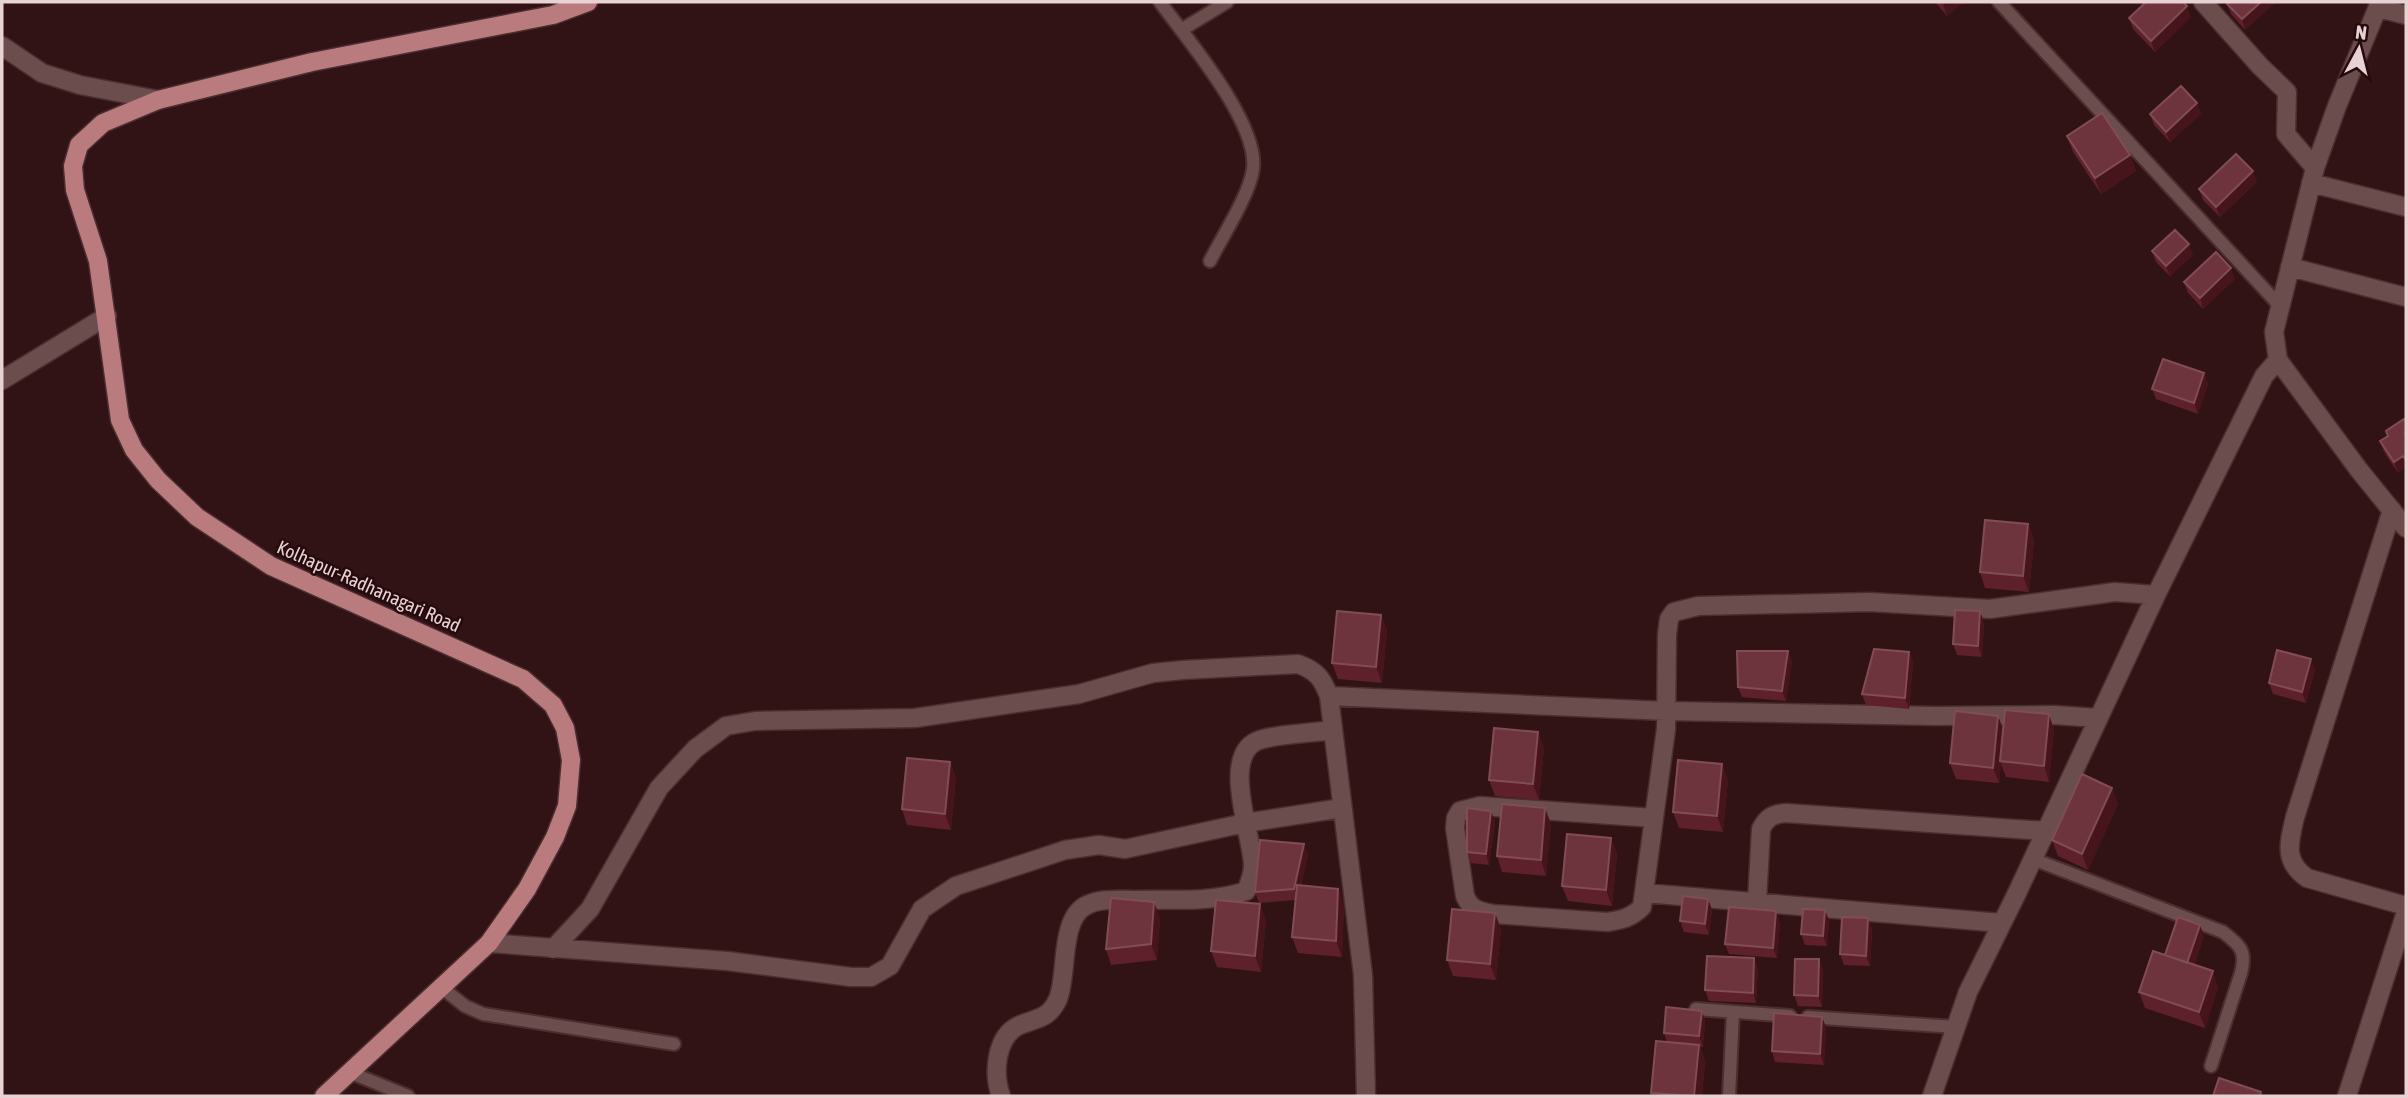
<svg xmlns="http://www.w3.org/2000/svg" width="2408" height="1098" viewBox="0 0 2408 1098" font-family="'Asap Condensed',sans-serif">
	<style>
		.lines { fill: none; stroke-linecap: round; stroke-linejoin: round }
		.service-casing { stroke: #4b2e30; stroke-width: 16 }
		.minor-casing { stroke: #4b2e30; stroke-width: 21 }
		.primary-casing { stroke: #4b2e30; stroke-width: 21 }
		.service { stroke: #6c4d4e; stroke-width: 12 }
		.minor { stroke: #6c4d4e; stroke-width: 18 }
		.primary { stroke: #ba7b7e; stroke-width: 18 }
		.wall { fill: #5e212b }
		.shaded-wall { fill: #46141b }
		.building { fill: #6d343d; stroke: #804d54; stroke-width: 2 }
		.labels { text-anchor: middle; stroke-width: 5; stroke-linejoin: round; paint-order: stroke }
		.street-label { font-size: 19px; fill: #e8d2d3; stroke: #270a0d }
	</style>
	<rect width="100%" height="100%" fill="#311316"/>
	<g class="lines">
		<g class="service-casing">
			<path id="service" d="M1160,2C1187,39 1259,123 1253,169C1250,194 1222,237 1210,261
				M1999,2L2280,306
				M1181,30L1227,2
				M2033,859L2223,932C2240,945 2247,951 2241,973L2211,1066
				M441,987L465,1006L483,1014L674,1044
				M1696,1009L1790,1016
				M1808,1017L1956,1027
				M349,1072L408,1096
				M1729,1096L1733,1012"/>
		</g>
		<g class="minor-casing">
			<path id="minor" d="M2203,2L2260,66L2287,92L2286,134L2315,168
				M2380,2L2337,106L2315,168L2274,332L2278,360L2359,470L2406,528
				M2379,8L2406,15
				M2,46L42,73L80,85L158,100
				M2311,183L2406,207
				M2290,267L2406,297
				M2,380L107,316
				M2392,510L2295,817C2289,843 2283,861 2307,878L2406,906
				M1329,696L1666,711L1936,716L2054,715L2098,718
				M1654,818L1480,806L1460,811L1456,818L1455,828L1465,896C1471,910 1479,911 1493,914L1607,922C1621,920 1631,918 1642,907L1666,729L1667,635L1669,619L1674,612L1698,606L1869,602L1990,609L2115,592L2156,595
				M1645,893L2002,923
				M1757,902L1761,829C1767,817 1773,814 1786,813L2046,831
				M489,943L727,961L851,977H871L890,966L922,909L956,886L1065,850L1099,845L1125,849L1245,823L1342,808
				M553,949L590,909L659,788L695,749L726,726L755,721L915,718L1079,694L1153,673L1183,670L1298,664C1317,671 1322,678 1329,696L1363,975L1366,1096
				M1001,1096C993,1074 995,1036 1020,1025C1037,1018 1049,1019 1058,999C1068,975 1059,918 1087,905C1101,898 1119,900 1134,900C1170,899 1211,903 1246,891C1250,882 1253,875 1253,865C1252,835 1221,757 1257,741C1274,734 1313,733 1333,730
				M1932,1096L1968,992L2017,893L2156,595L2264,376L2278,360
				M2347,1096L2406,912"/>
		</g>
		<g class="primary-casing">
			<path id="primary" d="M324,1096L489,943L527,889L555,837L567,806L571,760L565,728L553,705L523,679L271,566L197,517L158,480L134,450L120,420L98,261L75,190L73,166L79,145L103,123L158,100L312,62L553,15L588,2"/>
		</g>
		<use href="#service" class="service"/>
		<use href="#minor" class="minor"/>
		<use href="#primary" class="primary"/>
	</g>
	<path class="wall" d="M1935,2H1964L1947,16Z
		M2229,2H2276L2245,30L2231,14L2227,4Z
		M2191,17L2155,52L2133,29L2129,18Z
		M2197,103L2201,114L2170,142L2154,125L2150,114Z
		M2067,136L2130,155L2136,171L2101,194L2073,152Z
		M2257,182L2220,217L2203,200L2199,189Z
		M2152,251L2193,255L2170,276L2156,262Z
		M2235,279L2203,309L2188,293L2184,282Z
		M2204,373L2208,384L2198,414L2156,399L2152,389Z
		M2406,422V467L2398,473L2384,452L2380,441L2387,436L2386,431Z
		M2028,524L2034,540L2029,592L1985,588L1980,572Z
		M1381,615L1387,631L1382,683L1338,679L1332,663Z
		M1984,622L1982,657L1957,655L1953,644Z
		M1788,651L1792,661L1786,701L1742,697L1738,687Z
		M1909,652L1913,662L1909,709L1866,705L1862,694Z
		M2315,670L2306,703L2273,694L2269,683Z
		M1998,716L2003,729L2054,730L2049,782L2006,777L2001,764L1999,783L1956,779L1950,763Z
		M1538,732L1544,748L1539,800L1495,796L1489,780Z
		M950,762L956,778L951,830L907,825L902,809Z
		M1722,764L1728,780L1723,832L1679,828L1673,812Z
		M2112,788L2118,804L2088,870L2058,856L2052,840Z
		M1491,811L1495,822L1489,865L1471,863L1467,852Z
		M1551,824L1546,876L1502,872L1497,856Z
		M1611,838L1617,854L1612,906L1568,901L1562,886Z
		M1304,844L1308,855L1301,885L1338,889L1344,905L1342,957L1298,953L1292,937L1296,900L1259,903L1255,892Z
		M1708,899L1712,910L1709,935L1684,932L1680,921Z
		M1160,918L1157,960L1111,965L1106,949Z
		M1868,918L1872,929L1870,966L1844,965L1840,954Z
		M1266,920L1261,972L1217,967L1211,951Z
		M1829,920L1827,946L1805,945L1801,934Z
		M1780,922L1777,958L1729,954L1725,944Z
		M1501,929L1496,980L1453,976L1447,960Z
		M2204,936L2194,965L2218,987L2205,1028L2145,1008L2139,992L2165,955Z
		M1754,958L1758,969L1756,1003L1709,1001L1705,990Z
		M1819,959L1823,970L1822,1007L1798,1006L1794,995Z
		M1702,1011L1705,1021L1703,1047H1700L1705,1061L1702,1096H1652L1651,1093L1667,1042L1664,1033Z
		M1826,1027L1824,1065L1775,1062L1772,1051Z"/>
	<path class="shaded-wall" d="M1947,2H1964L1947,16L1943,5Z
		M2261,2H2276L2245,30L2242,19Z
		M2187,6L2191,17L2155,52L2151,41Z
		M2197,103L2201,114L2170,142L2166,132Z
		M2130,155L2136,171L2101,194L2095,178Z
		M2253,171L2257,182L2220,217L2216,207Z
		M2189,244L2193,255L2170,276L2166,266Z
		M2231,268L2235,279L2203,309L2200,298Z
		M2204,373L2208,384L2198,414L2194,403Z
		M2403,456L2406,467L2398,473L2394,462Z
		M2028,524L2034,540L2029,592L2023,576Z
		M1980,611L1984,622L1982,657L1978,646Z
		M1381,615L1387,631L1382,683L1376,667Z
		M1788,651L1792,661L1786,701L1782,691Z
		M1909,652L1913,662L1909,709L1905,698Z
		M2311,659L2315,670L2306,703L2302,692Z
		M2049,714L2054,730L2049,782L2044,766Z
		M1998,716L2004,732L2000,761L2001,764L1999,783L1993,768Z
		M1538,732L1544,748L1539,800L1533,784Z
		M950,762L956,778L951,830L945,814Z
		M1722,764L1728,780L1723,832L1717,816Z
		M2112,788L2118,804L2088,870L2082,854Z
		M1545,808L1551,824L1546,876L1541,860Z
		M1491,811L1495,822L1489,865L1486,854Z
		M1611,838L1617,854L1612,906L1606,890Z
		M1304,844L1308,855L1298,900L1294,889Z
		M1338,889L1344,905L1342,957L1336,941Z
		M1708,899L1712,910L1709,935L1705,924Z
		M1154,902L1160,918L1157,960L1151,944Z
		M1260,904L1266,920L1261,972L1255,956Z
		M1825,910L1829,920L1827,946L1823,936Z
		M1776,911L1780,922L1777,958L1773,948Z
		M1495,913L1501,929L1496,980L1490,964Z
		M1868,918L1872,929L1870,966L1866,956Z
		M2200,925L2204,936L2190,975L2187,964Z
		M1754,958L1758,969L1756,1003L1753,993Z
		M1819,959L1823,970L1822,1007L1818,996Z
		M2213,971L2218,987L2205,1028L2199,1012Z
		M1702,1011L1705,1021L1703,1047L1699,1036Z
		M1822,1017L1826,1027L1824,1065L1820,1054Z
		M1699,1045L1705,1061L1702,1096H1694Z"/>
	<path class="building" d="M2146,2H2183L2187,6L2151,41L2129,18Z
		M2229,2H2261L2242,19L2227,4Z
		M2181,86L2197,103L2166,132L2150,114Z
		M2102,113L2130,155L2095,178L2067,136Z
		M2236,154L2253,171L2216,207L2199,189Z
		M2175,230L2189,244L2166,266L2152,251Z
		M2216,252L2231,268L2200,298L2184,282Z
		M2163,359L2204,373L2194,403L2152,389Z
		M2404,419L2406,422V432L2405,433L2406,434V460L2403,456L2394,462L2380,441L2388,436L2386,431Z
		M1985,520L2028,524L2023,576L1980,572Z
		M1955,610L1980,611L1978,646L1953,644Z
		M1337,611L1381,615L1376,667L1332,663Z
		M1874,649L1909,652L1905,698L1862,694Z
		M2277,650L2311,659L2302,692L2269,683Z
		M1737,651H1788L1782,691L1738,687Z
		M2005,710L2049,714L2044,766L2000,761Z
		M1955,711L1998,716L1993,768L1950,763Z
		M1494,728L1538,732L1533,784L1489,780Z
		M907,758L950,762L945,814L902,809Z
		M1678,760L1722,764L1717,816L1673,812Z
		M2082,774L2112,788L2082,854L2052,840Z
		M1502,804L1545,808L1541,860L1497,856Z
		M1467,808L1491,811L1486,854L1467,852Z
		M1567,834L1611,838L1606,890L1562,886Z
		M1260,840L1304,844L1294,889L1255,892Z
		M1297,885L1338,889L1336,941L1292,937Z
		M1683,896L1708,899L1705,924L1680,921Z
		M1111,898L1154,902L1151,944L1106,949Z
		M1216,900L1260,904L1255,956L1211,951Z
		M1729,907L1776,911L1773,948L1725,944Z
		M1452,909L1495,913L1490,964L1447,960Z
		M1803,909L1825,910L1823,936L1801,934Z
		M1842,917L1868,918L1866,956L1840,954Z
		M2178,917L2200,925L2187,963L2165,955Z
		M2153,951L2213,971L2199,1012L2139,992Z
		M1707,956L1754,958L1753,993L1705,990Z
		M1795,959H1819L1818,996L1794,995Z
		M1666,1007L1702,1011L1699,1036L1664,1033Z
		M1774,1013L1822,1017L1820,1054L1772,1051Z
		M1656,1041L1699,1045L1694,1096L1651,1093Z
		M2219,1078L2261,1092L2260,1096H2213Z"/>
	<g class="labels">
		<g class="street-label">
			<text transform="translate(369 586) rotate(24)" y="7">Kolhapur-Radhanagari Road</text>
		</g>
	</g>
	<rect width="2408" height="1098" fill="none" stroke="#e8d2d3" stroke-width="7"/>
	<g transform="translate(2359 49) rotate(7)" stroke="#270a0d" stroke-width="5" paint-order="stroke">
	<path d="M0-5L12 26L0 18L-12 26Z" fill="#e8d2d3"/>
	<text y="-10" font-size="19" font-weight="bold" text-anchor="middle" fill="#e8d2d3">N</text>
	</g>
</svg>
